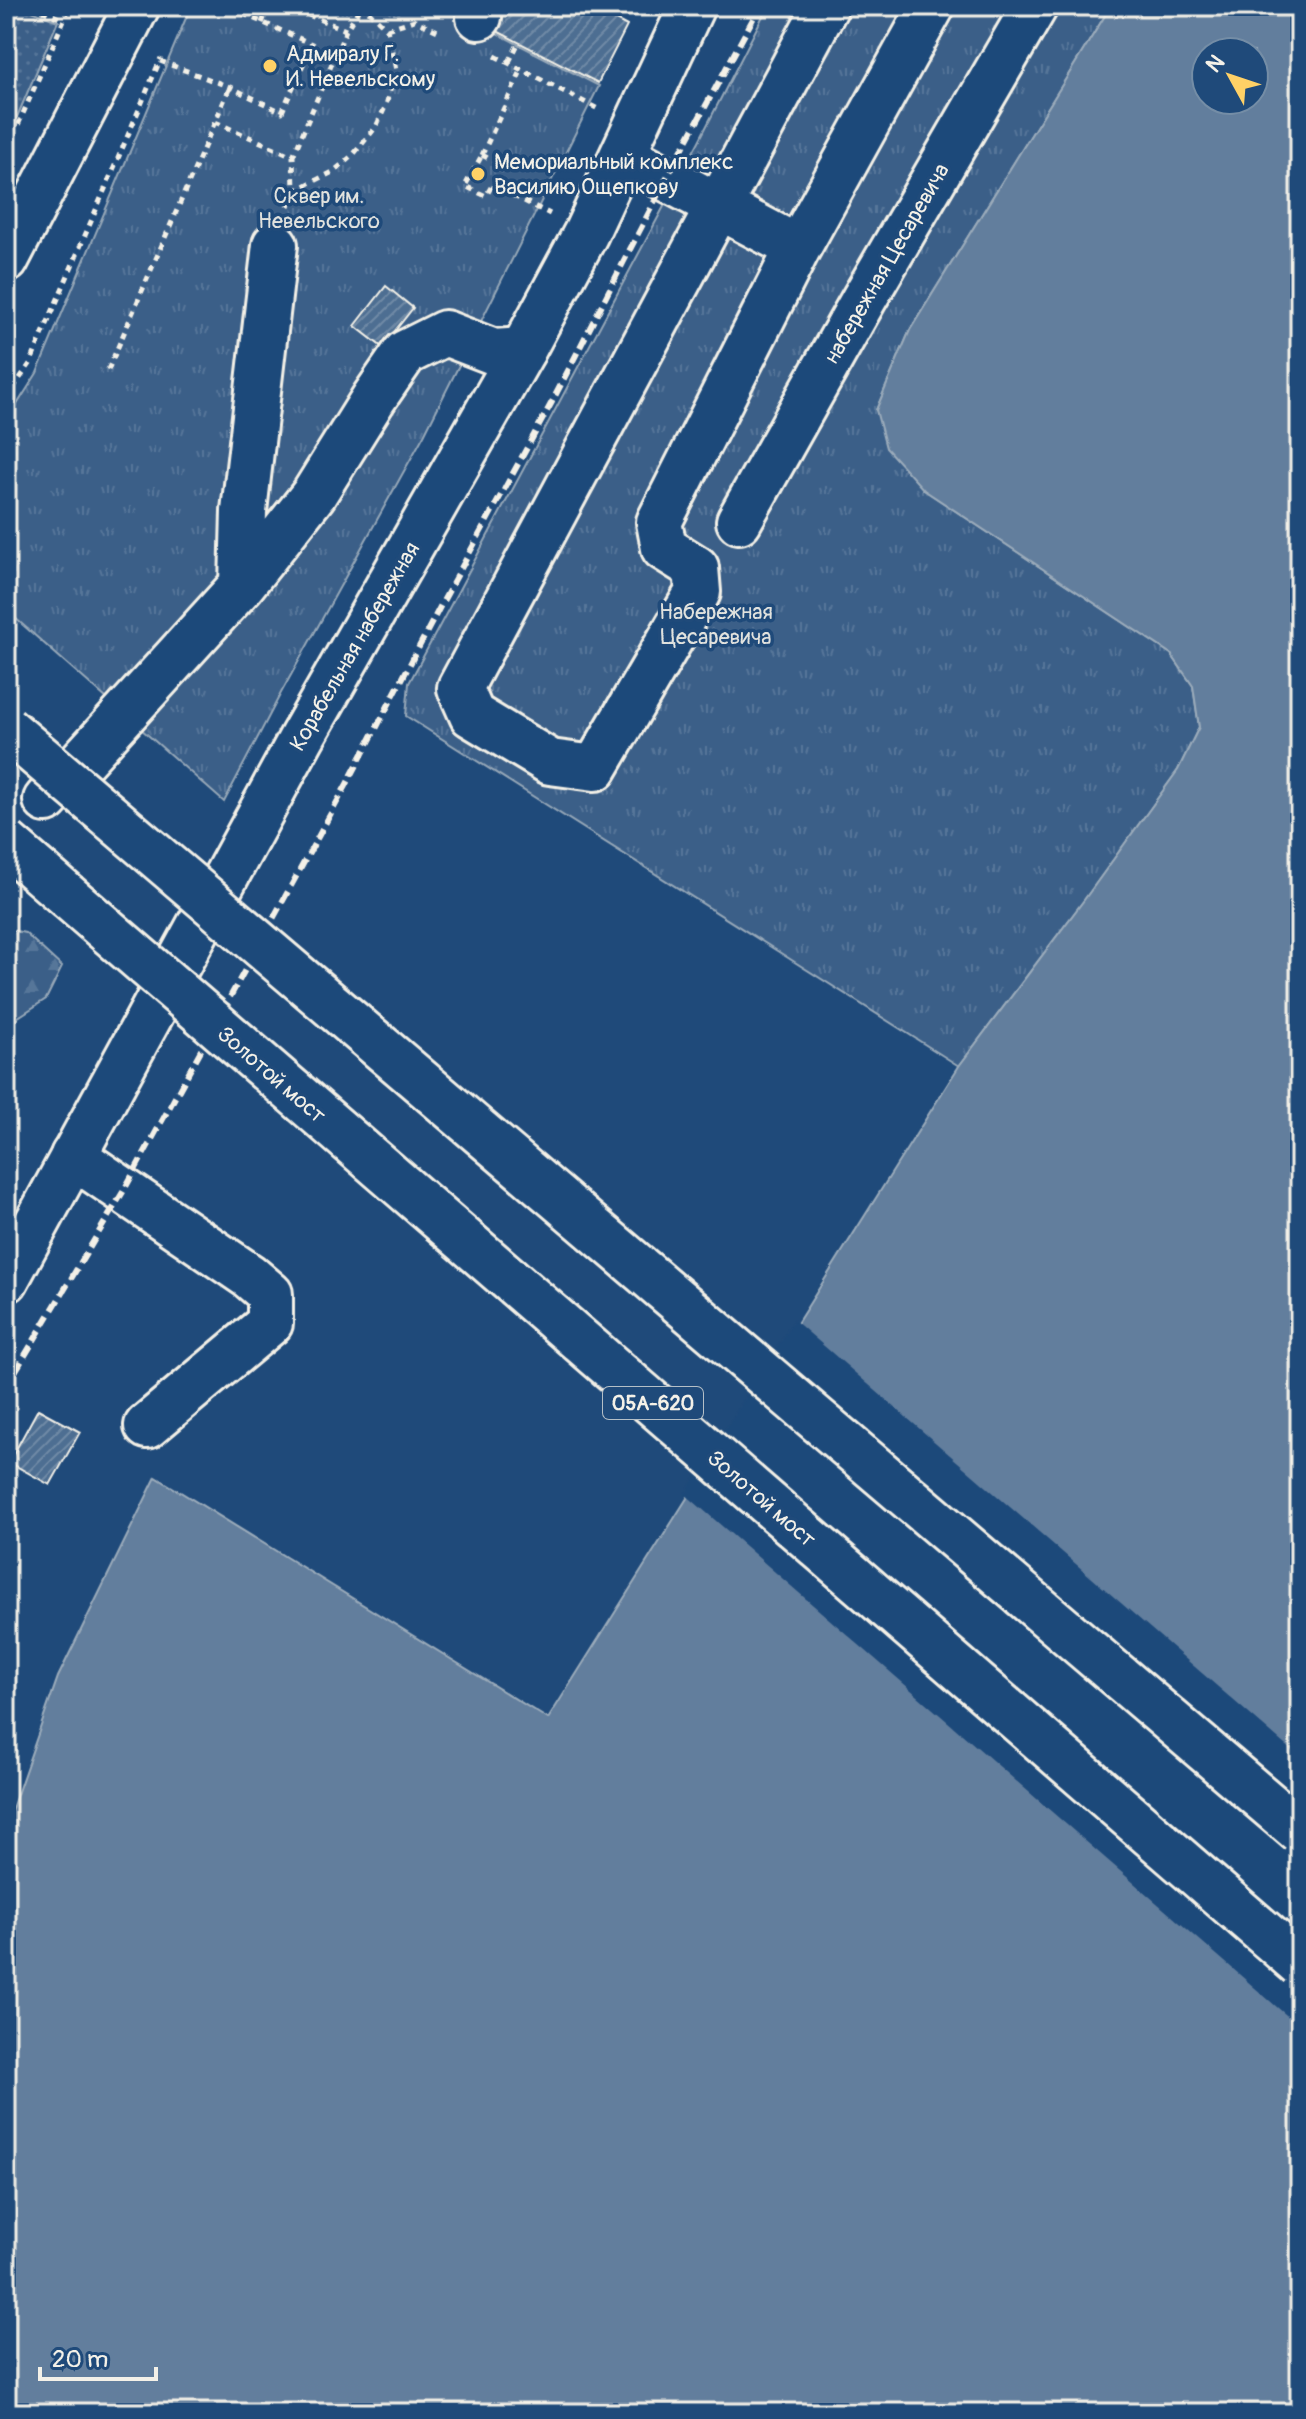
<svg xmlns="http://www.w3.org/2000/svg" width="1306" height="2419" viewBox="0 0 1306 2419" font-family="Pangolin,sans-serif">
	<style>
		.grass { fill: url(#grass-dots); stroke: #97a8b8; stroke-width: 2 }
		.forest { fill: url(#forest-firs); stroke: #97a8b8; stroke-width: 2 }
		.park { fill: url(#park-tufts); stroke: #97a8b8; stroke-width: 2 }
		.water { fill: #627e9d; stroke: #9cacbb; stroke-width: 2; fill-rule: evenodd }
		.pier { fill: #1f4a7a }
		.building { fill: url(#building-hatch); stroke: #f4f1e8; stroke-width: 2 }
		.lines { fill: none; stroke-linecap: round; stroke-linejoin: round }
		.minor-casing { stroke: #f4f1e8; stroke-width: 50 }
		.major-casing { stroke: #f4f1e8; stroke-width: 50 }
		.path { stroke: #f4f1e8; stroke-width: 5; stroke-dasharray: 6 6; stroke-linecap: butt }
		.minor { stroke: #1f4a7a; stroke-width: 44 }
		.major { stroke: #1f4a7a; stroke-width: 44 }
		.rail { stroke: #f4f1e8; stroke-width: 6; stroke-dasharray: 12 6; stroke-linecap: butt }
		.highway-bridge-casing { stroke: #f4f1e8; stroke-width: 50; stroke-linecap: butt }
		.highway-bridge { stroke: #1f4a7a; stroke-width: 44 }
		.poi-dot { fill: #ffd166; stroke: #1f4a7a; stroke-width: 3 }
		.labels { text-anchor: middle; stroke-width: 7; stroke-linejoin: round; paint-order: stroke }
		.shield { fill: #1f4a7a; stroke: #b4bfc7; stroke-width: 2 }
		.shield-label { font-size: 20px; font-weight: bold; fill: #f4f1e8 }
		.poi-label { font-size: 22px; fill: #f4f1e8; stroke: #1f4a7a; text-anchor: start }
		.park-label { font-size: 22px; fill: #e1e2de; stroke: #1f4a7a }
		.street-label { font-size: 22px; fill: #f4f1e8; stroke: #1f4a7a }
	</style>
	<defs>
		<pattern id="grass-dots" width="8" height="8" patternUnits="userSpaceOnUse" patternTransform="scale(2)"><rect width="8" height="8" fill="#3a5f88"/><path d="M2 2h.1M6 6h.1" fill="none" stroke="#577699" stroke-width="1.8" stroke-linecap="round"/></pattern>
		<pattern id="forest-firs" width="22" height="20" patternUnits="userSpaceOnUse" patternTransform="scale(2)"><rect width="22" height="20" fill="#3a5f88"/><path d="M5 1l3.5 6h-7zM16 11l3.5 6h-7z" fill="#577699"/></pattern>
		<pattern id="park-tufts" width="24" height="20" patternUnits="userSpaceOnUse" patternTransform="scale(2)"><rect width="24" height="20" fill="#3a5f88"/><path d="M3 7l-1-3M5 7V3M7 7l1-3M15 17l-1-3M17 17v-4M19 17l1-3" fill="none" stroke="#577699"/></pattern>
		<pattern id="building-hatch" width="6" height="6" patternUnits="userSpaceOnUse" patternTransform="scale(2)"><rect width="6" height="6" fill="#4d6e92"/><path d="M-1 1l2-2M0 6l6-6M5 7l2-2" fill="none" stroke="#708aa6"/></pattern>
	</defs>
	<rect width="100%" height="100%" fill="#1f4a7a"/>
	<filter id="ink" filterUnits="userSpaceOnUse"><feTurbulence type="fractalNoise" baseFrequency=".0125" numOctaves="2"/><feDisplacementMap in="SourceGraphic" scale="16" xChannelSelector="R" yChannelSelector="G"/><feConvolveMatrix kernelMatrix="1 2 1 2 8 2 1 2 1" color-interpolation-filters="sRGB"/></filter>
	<g filter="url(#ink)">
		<path class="grass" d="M12,6H19L58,21L17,117L6,113V19Z"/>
		<path class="forest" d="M6,929L25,933L62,967L46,999L6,1025Z"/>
		<path class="park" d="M191,6H452V10L599,86L424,435L281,693L224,802L6,610V422L37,373Z
			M768,6H1111L910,330L876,410L924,490L1171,654L1193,686L1199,727L1178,770L1084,900L959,1066L406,716L409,683L699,141Z"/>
		<path class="water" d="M1111,6H1300V2413H6V1826L58,1677L156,1477L548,1719L959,1066L1084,900L1178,770L1199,727L1193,686L1171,654L924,490L886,448L876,410L910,330ZM1206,52H1254V100H1206Z"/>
		<path class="pier" d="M794,1320L1300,1758V2027L685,1494Z"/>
		<path class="building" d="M507,6H604L601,12L627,26L598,83L495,30Z
			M386,286L413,308L382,347L355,326Z
			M38,1409L80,1432L50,1485L9,1462Z"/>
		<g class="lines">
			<g class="minor-casing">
				<path id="minor" d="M479,17L480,6
					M624,156L798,248L659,522L664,548L696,568L698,592L595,768L550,762L472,715L460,688L826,6
					M798,248L932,6
					M739,521L864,299L1035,6
					M242,585L244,511L275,245
					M46,800L242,585L281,536L314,494L374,398L405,353L445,333L494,352L523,350
					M73,1156L249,1276L270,1294V1323L147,1426"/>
			</g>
			<g class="major-casing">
				<path id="major" d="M6,260L137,6
					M6,1280L302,737L523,350L586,233L692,6"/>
			</g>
			<path class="path" d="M31,6L64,20
				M286,6L346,30
				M6,7L7,6
				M262,23L269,6
				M387,29L414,20L442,33
				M495,56L600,110
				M160,61L230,87L282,112L312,44L225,6
				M509,62L519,42
				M6,120L18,125
				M215,122L293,156L346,30L361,6
				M6,145L18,125L70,6
				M482,155L503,166L486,196L465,186Z
				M482,155L521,71
				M492,185L550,214
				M294,191L333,172L353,155L376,127L386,105L396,70L387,29L363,6
				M288,206L294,191L293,156
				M108,370L230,87
				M6,398L30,364L161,58"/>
			<use href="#minor" class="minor"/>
			<use href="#major" class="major"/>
			<path class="rail" d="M6,1387L123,1192L347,784L442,603L552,402L666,179L760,6"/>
			<g class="highway-bridge-casing">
				<path id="highway-bridge" d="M6,728L1300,1831
					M6,843L1300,1964"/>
			</g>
			<use href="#highway-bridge" class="highway-bridge"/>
		</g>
	</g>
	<g class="poi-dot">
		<circle cx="270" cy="66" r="8"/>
		<circle cx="478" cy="174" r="8"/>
	</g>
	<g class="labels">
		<rect class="shield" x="603" y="1387" width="100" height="32" rx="6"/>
		<g class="shield-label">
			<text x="653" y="1410">05А-620</text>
		</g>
		<g class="poi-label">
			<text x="286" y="61">Адмиралу Г.<tspan x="286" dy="25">И. Невельскому</tspan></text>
			<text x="494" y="169">Мемориальный комплекс<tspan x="494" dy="25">Василию Ощепкову</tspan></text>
		</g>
		<g class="park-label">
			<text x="319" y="203">Сквер им.<tspan x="319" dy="25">Невельского</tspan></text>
			<text x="716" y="619">Набережная<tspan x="716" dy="25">Цесаревича</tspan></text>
		</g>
		<g class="street-label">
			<text transform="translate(886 263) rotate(-60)" y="8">набережная Цесаревича</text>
			<text transform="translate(354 646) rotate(-60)" y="8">Корабельная набережная</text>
			<text transform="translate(272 1074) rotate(41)" y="8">Золотой мост</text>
			<text transform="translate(762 1498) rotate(41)" y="8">Золотой мост</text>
		</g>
	</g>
	<rect width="1306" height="2419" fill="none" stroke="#1f4a7a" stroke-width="32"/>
	<rect x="16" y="16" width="1274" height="2387" fill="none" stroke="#f4f1e8" stroke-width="3" filter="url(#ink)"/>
	<g transform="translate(1230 76) rotate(310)"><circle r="38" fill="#1f4a7a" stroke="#748da6" stroke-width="2"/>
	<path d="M0-6L14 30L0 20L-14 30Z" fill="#ffd166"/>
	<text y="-12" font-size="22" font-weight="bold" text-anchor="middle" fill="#f4f1e8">N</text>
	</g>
	<path d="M40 2367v12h116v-12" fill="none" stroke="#f4f1e8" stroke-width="4"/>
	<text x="52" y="2367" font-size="24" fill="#f4f1e8" stroke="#1f4a7a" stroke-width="6" paint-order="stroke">20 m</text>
</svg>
